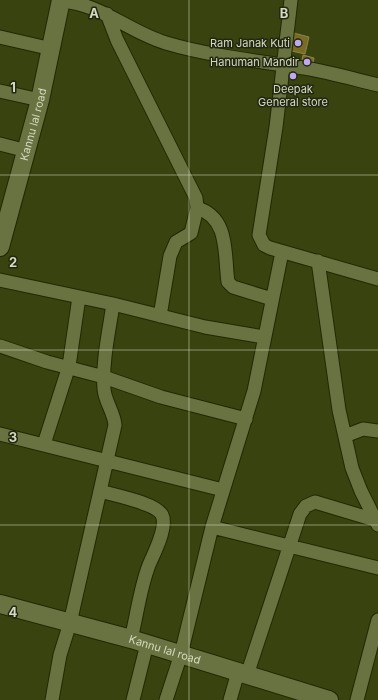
<svg xmlns="http://www.w3.org/2000/svg" width="378" height="700" viewBox="0 0 378 700" font-family="Inter,sans-serif">
	<style>
		.building { fill: #786c23; stroke: #8d834e }
		.lines { fill: none; stroke-linecap: round; stroke-linejoin: round }
		.street-casing { stroke: #212802; stroke-width: 15 }
		.secondary-casing { stroke: #212802; stroke-width: 20 }
		.street { stroke: #687341; stroke-width: 13 }
		.secondary { stroke: #687341; stroke-width: 18 }
		.grid { fill: none; stroke: #d3dabf; stroke-width: 1; stroke-opacity: 0.55 }
		.poi-dot { fill: #c1a8f3; stroke: #222712; stroke-width: 1.5 }
		.labels { text-anchor: middle; stroke-width: 3; stroke-linejoin: round; paint-order: stroke }
		.poi-label { font-size: 11px; fill: #d3dabf; stroke: #222712; text-anchor: end }
		.street-label { font-size: 11px; fill: #d3dabf; stroke: #222712 }
		.grid-label { font-size: 13px; text-anchor: middle; font-weight: bold; fill: #d3dabf; stroke: #222712; stroke-width: 3; stroke-linejoin: round; paint-order: stroke }
	</style>
	<rect width="100%" height="100%" fill="#39430f"/>
	<path class="building" d="M290,32L309,37L305,54L287,50Z
		M303,55L314,58L312,68L301,65Z"/>
	<g class="lines">
		<g class="street-casing">
			<path id="street" d="M291,0L276,127L259,235L264,245L270,248L378,279
				M62,1C101,4 129,32 166,43C210,56 258,61 304,68C329,72 353,79 378,85
				M107,14L117,40L196,198L197,208L191,233L176,242L170,256L160,316
				M0,37L52,49
				M0,91L40,100
				M0,144L27,151
				M197,208C230,218 224,255 228,282L233,287L272,299
				M318,261L339,410L352,468L361,491L378,525
				M0,280L113,304L205,327L264,337
				M0,346L47,362L104,377L161,397L246,419
				M0,434L223,490
				M345,436L363,429L378,431
				M44,444L69,366L79,297
				M100,491C113,495 156,503 162,515C168,527 154,553 149,565C140,588 137,615 131,639
				M212,527L378,568
				M247,675L300,514L306,506L315,502L375,520
				M52,700L60,655L70,623L115,425C114,412 105,402 104,389C102,361 109,332 113,304
				M133,700L147,644
				M166,700L181,654L212,527L254,391L282,252
				M230,700L238,672
				M357,700L378,620"/>
		</g>
		<g class="secondary-casing">
			<g id="secondary">
				<path id="s1" d="M0,247L40,100L61,0"/>
				<path id="s2" d="M0,604L131,639L329,700"/>
			</g>
		</g>
		<use href="#street" class="street"/>
		<use href="#secondary" class="secondary"/>
	</g>
	<path class="grid" d="M189,0V700M0,175H378M0,350H378M0,525H378"/>
	<g class="poi-dot">
		<circle cx="298" cy="43" r="4"/>
		<circle cx="307" cy="62" r="4"/>
		<circle cx="293" cy="76" r="4"/>
	</g>
	<g class="labels">
		<g class="poi-label">
			<text x="290" y="47">Ram Janak Kuti</text>
			<text x="299" y="66">Hanuman Mandir</text>
			<text x="293" y="93" text-anchor="middle">Deepak<tspan x="293" dy="13">General store</tspan></text>
		</g>
		<g class="street-label">
			<text dy="4" stroke="none"><textPath href="#s1" startOffset="127">Kannu lal road</textPath></text>
			<text dy="4" stroke="none"><textPath href="#s2" startOffset="171">Kannu lal road</textPath></text>
		</g>
	</g>
	<g class="grid-label">
		<text x="94" y="18">A</text>
		<text x="284" y="18">B</text>
		<text x="13" y="92">1</text>
		<text x="13" y="267">2</text>
		<text x="13" y="442">3</text>
		<text x="13" y="617">4</text>
	</g>
</svg>
